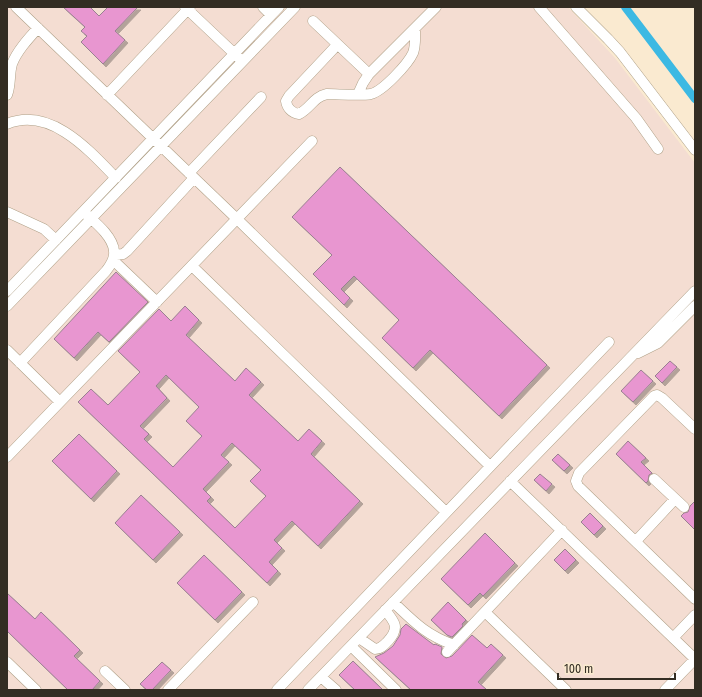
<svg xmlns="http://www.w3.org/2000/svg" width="702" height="697" viewBox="0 0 702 697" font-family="'Fira Sans Condensed',sans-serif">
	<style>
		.industrial { fill: #f4ddd2 }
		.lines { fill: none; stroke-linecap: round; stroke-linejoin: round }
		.canal { stroke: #3cb9e3; stroke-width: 8 }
		.building { fill: #e896d0; stroke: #998091; fill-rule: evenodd; filter: url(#shadow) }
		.minor-casing { stroke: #b0a188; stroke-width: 11 }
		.minor { stroke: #fff; stroke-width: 10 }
	</style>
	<defs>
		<filter id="shadow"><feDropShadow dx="3" dy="3" stdDeviation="0" flood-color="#0004"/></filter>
	</defs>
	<rect width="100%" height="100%" fill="#faead0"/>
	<path class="industrial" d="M7,7H568L615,58L695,163V690H7Z"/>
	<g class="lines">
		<path class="canal" d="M625,7L695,99"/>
	</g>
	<path class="building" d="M63,7H90L99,16L108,7H138L115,31L125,40L103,64L81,42L87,36L81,31L85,27Z
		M340,167L547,365L499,416L430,350L413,368L382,338L399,320L354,276L341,289L350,298L344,305L313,274L332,255L292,217Z
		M116,272L148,302L109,342L98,332L74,358L54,339Z
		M185,306L199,320L186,335L235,381L246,368L261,382L249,395L298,441L309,429L322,441L311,454L360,501L318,546L292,521L274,540L282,548L269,562L278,571L267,583L78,402L91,389L108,405L140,372L118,351L159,309L171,321ZM166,375L199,407L186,421L202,436L173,467L144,439L149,434L140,426L167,398L156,386ZM232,443L261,470L250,481L266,496L235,528L207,501L211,497L203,489L229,462L221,455Z
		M670,361L677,367L662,383L655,376Z
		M641,370L653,381L633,402L621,391Z
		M79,434L117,471L91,499L52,461Z
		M628,441L646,458L641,462L652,473L649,475L648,481L646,483L616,454Z
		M558,454L570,465L564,471L552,460Z
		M540,474L552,484L546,491L534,480Z
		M141,495L180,532L153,560L115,523Z
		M695,501V530L681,516L684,513L688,512L690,506Z
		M590,513L603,526L594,535L581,522Z
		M485,533L515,563L483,596L480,593L468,605L441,579Z
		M565,549L576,560L565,571L554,560Z
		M204,555L242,592L215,620L177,583Z
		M7,593L35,619L41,612L80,650L74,656L100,681L92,690H68L7,631Z
		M448,602L466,620L462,624L463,626L452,637L447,635L431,620Z
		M406,624L434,645L435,644L442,647L441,654L446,658L452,656L472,635L487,648L491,644L503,655L478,682L487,690H411L375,657L384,653L393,646L400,635L401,629Z
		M353,661L383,690H355L339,675Z
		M162,662L171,670L152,690H147L140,684Z"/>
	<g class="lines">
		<g class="minor-casing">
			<path id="minor" d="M16,7L237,219L490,466
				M185,7L239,58
				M263,7L271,15
				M539,7L636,118L658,149
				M576,7L608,39L620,52L695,150
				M313,21L369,74
				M337,45L289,96L286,101C287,108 292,113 299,114C311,108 313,97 327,94C338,94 360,96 371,94C383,91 408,64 413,53C416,45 415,36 415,28
				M358,94L363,83L369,74L436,7
				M7,95C11,85 9,74 12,64C17,51 28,39 38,28
				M107,95L190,7
				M7,124C50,106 89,150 116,178
				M189,173L261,97
				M7,212L44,229L56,240
				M114,255L123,254L127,251L194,178
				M113,260L157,302
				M192,266L446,512
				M7,291L279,7
				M7,306L295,7
				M7,350L60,402
				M638,353L658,343L695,306
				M20,363L106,271C110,266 115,259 114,251C113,237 96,223 86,214
				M695,429L662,398L657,395L654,396L579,473L576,481L578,486L695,599
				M7,457L312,141
				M654,479L684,507
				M510,481L695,659
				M636,541L675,499
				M393,602C414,622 426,635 454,645
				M485,612L566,690
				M359,638L375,649C381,649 384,645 388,641C400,628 395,622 385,610
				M673,638L695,615
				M351,646L396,690
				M447,652L562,530
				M7,662L36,690
				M105,671L125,690
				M321,677L336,690
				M168,690L253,602
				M277,690L609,342
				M308,690L695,291
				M665,690L695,659"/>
		</g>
		<use href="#minor" class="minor"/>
	</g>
	<rect width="702" height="697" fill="none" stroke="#332d23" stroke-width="16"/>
	<path d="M558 673v6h117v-6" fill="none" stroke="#332d23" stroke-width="2"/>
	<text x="564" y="673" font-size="12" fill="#332d23" stroke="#faead0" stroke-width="3" paint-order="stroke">100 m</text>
</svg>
